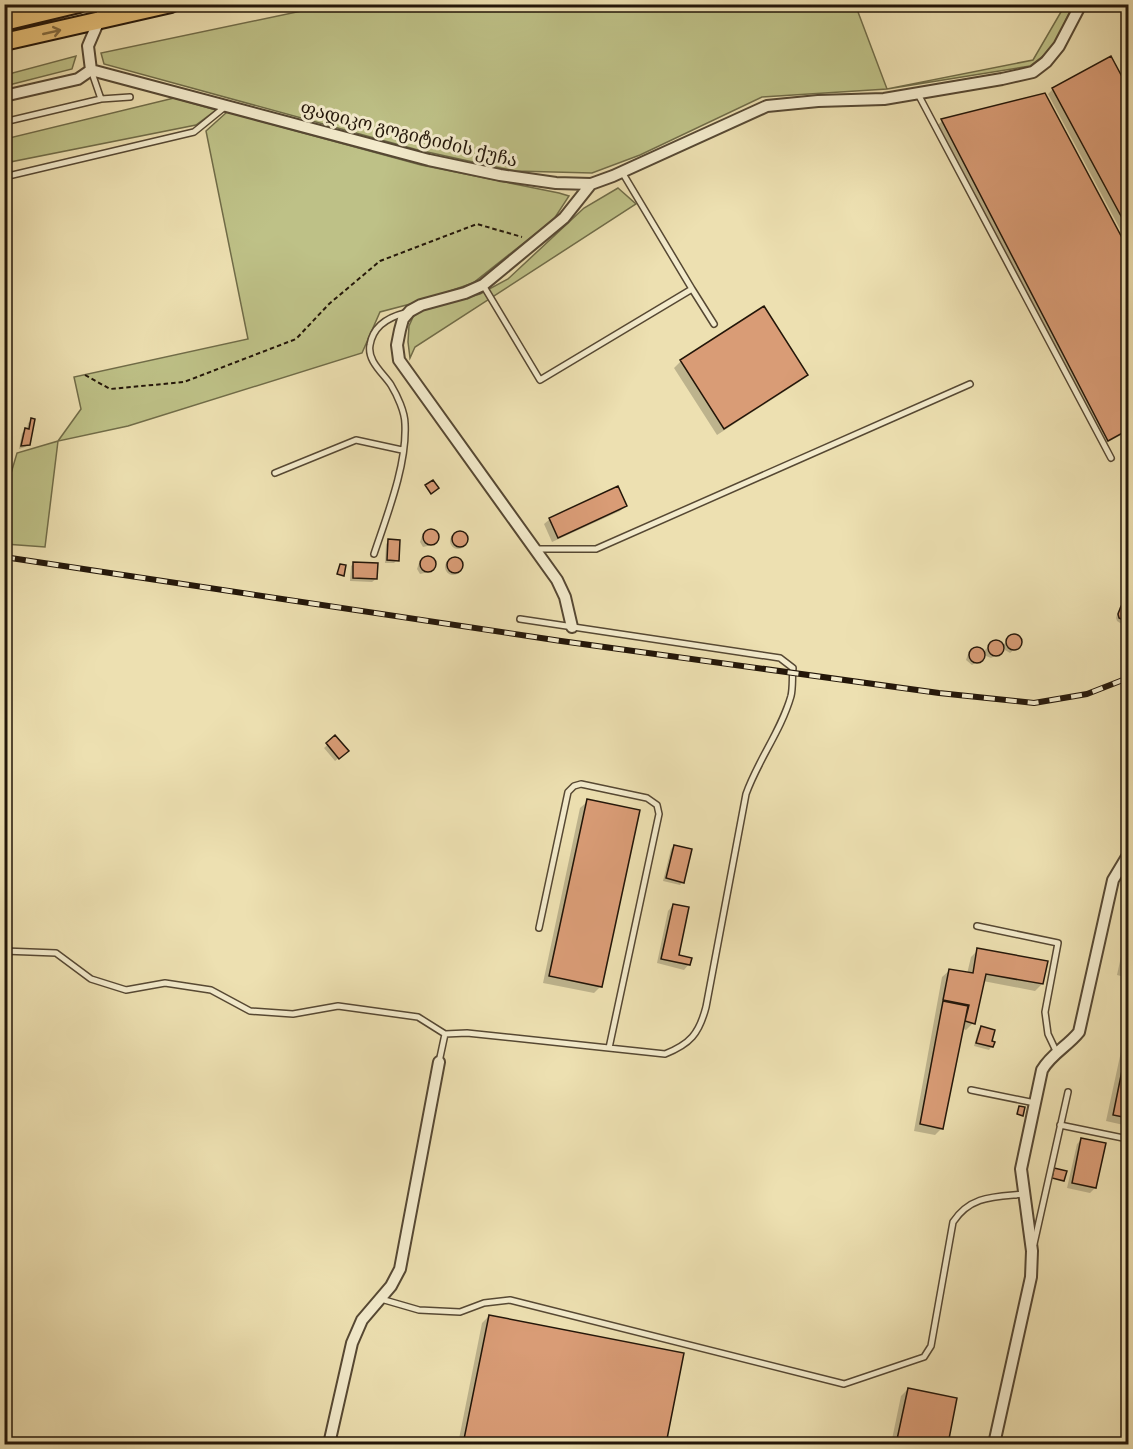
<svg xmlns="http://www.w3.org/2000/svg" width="1133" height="1449" viewBox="0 0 1133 1449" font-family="'Sorts Mill Goudy','Noto Serif Georgian',serif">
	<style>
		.green { fill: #bec187; stroke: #706c48; stroke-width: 1.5 }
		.shadow { fill: #0003 }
		.building { fill: #d99c76; stroke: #231609; stroke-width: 1.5 }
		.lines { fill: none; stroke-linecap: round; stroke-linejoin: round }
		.service-casing { stroke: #564833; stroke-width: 8 }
		.minor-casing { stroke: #564833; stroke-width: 14 }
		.primary-casing { stroke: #231609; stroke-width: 20 }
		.path { stroke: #231609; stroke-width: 2; stroke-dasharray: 4.5 3; stroke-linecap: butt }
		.service { stroke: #f3ebcc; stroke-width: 5 }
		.minor { stroke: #f3ebcc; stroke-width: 10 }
		.primary { stroke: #e6c078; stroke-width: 16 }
		.rail-casing { stroke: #231609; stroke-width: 6 }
		.rail { stroke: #f3ebcc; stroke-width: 4; stroke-dasharray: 11; stroke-linecap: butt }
		.oneway { stroke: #846b40 }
		.labels { text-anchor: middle; stroke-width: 6; stroke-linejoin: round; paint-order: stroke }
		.street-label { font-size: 18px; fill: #231609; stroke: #f3ebcc }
	</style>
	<rect width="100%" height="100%" fill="#ede0b1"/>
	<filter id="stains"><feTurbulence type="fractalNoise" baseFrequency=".00333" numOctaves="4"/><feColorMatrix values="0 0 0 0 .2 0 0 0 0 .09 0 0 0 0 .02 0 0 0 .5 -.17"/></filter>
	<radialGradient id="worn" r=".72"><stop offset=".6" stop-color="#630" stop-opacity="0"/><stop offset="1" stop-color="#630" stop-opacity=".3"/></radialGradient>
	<path class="green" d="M855,4L887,89L1033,60L1065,5H1073L1052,49L1030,66L887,89L762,97L640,155L592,173L515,171L418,150L104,64L101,53L330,5Z
		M76,56L72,69L5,86V75Z
		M174,98L216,110L196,125L5,163V139Z
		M227,112L421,165L559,193L569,196L554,219L473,283L418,302L380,312L362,353L128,426L58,441L45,547L5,544L4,497L17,453L58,441L81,409L74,377L248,339L206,131Z
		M618,188L636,204L415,347L410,358L408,342L409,326L413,317L423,309L480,294L508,279L584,208Z"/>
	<path class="shadow" d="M1110,58L1128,91V244L1048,94L1053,89Z
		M1044,95L1128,252V431L1103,445L937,126L942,121Z
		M681,361L806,375L799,382L717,435L674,368Z
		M32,420L29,444L25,447L19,449L22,433L27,430L28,423Z
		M625,506L620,511L552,542L544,524L550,519Z
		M431,530L437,536L435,542L432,545L423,547L420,542L422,536Z
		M450 541a8 8 0 1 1 16 0a8 8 0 1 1-16 0Z
		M389,541L397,560L394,563H385L386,544Z
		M428,557L434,563L432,569L429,572L420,574L417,569L419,563Z
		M445 567a8 8 0 1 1 16 0a8 8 0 1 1-16 0Z
		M354,563L376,579L372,582L350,581L351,566Z
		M1128,605V623L1123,625L1117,621L1116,618L1118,611Z
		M1012,636L1020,638L1021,644L1010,653L1005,650L1004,644Z
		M994,641L1003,645L1001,653L991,658L986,656L985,650Z
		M978,648L984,653L982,659L972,665L966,660L968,654Z
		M335,738L347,751L335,761L324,748Z
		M588,801L601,986L594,993L543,983L580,808Z
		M674,846L683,882L680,885L663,881L671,849Z
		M673,905L677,956L689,964L684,970L657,963L668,911Z
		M1128,924V978L1117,975Z
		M978,950L1042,984L1035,991L983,981L973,1023L966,1030L962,1029L942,1128L935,1135L914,1131L942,977L950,970L967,974L971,957Z
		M1128,1019V1126L1106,1121Z
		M981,1027L992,1046L989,1050L974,1046L978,1031Z
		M1082,1139L1095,1188L1090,1193L1067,1188L1077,1144Z
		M489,1316L682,1354L665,1444H458L482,1323Z
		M908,1389L956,1399L946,1444H891L901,1396Z"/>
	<path class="building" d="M1111,56L1128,88V229L1052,88Z
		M1045,93L1128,249V430L1108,441L941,119Z
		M764,306L808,375L724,429L680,360Z
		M31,418L35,419L30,445L21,446L25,428L29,429Z
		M5,467L10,469L6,484H4Z
		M433,480L439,488L431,494L425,485Z
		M618,486L627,506L558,538L549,518Z
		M423 537a8 8 0 1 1 16 0a8 8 0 1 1-16 0Z
		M452 539a8 8 0 1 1 16 0a8 8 0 1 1-16 0Z
		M388,539L400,540L399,561L387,560Z
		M420 564a8 8 0 1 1 16 0a8 8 0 1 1-16 0Z
		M447 565a8 8 0 1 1 16 0a8 8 0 1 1-16 0Z
		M353,562L378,563L377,579L353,578Z
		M340,564L346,565L344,576L337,574Z
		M1128,603V622H1127L1119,618L1118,614L1121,606Z
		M1006 642a8 8 0 1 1 16 0a8 8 0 1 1-16 0Z
		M988 648a8 8 0 1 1 16 0a8 8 0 1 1-16 0Z
		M969 655a8 8 0 1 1 16 0a8 8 0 1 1-16 0Z
		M335,735L349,751L339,759L326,743Z
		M587,799L640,810L602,987L549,976Z
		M674,845L692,849L684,883L666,878Z
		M673,904L689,907L679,955L692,958L690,965L661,959Z
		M1128,946V969L1124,968Z
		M977,948L1048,961L1043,984L986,974L975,1024L965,1021L969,1005L943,1000L949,969L973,973Z
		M943,1001L968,1006L943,1129L920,1124Z
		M981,1026L995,1030L992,1041L995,1042L993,1047L976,1043Z
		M1128,1041V1118L1113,1115Z
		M1019,1106L1025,1107L1023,1116L1017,1114Z
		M1081,1138L1106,1143L1096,1188L1072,1183Z
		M1054,1168L1067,1171L1064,1181L1052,1178Z
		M489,1315L684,1353L666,1444H463Z
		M908,1388L957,1398L948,1444H896Z
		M392,1438L421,1444H390Z"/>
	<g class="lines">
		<g class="service-casing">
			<path id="service" d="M918,94L1111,458
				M101,99L130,97
				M4,122L101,99L91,70
				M4,177L194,132L226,106
				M483,285L540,380L692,289L622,172
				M692,289L714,324
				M275,473L356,440L402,450
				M537,549H596L970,384
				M374,554C387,515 407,465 405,424C405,412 397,395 391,385C383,373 367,361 370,345C373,326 389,317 405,313
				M977,926L1058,943L1045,1012L1048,1034L1057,1053
				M539,928L568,792L574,786L581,784L647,798L657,805L659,814L609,1048
				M4,951L56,953L91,979L126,990L165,983L211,990L250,1011L293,1014L338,1006L418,1017L445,1034
				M439,1062L445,1034L467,1033L665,1054C690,1044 699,1034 706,1007L746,794C758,760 781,731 791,696C793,688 792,677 793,668L780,658L520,619
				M971,1090L1035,1103
				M1060,1125L1128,1139
				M1034,1244L1068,1092
				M381,1299L419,1310L460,1312L484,1303L510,1300L844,1384L924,1357L931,1346L953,1222C971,1195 995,1197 1025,1194"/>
		</g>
		<g class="minor-casing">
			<path id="minor" d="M91,70L429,160L500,175L556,183L591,184L613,176L767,106L818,101L884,99L1002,79L1033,72L1046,62L1059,46L1081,4
				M91,70L88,46L106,4
				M4,96L78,79L91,70
				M572,627L565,597L557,580L399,360L397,345L400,330L403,319L410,311L421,305L465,293L483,285L564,218L591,184
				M329,1444L352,1343L362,1320L391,1286L400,1269L439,1062
				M994,1444L1031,1277L1032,1251L1021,1169L1042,1070C1051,1054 1068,1046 1079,1032L1113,880L1128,855"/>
		</g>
		<g class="primary-casing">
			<path id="primary" d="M4,22L79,4
				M4,42L171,4"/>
		</g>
		<path class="path" d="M85,375L110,389L184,382L296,339L329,304L380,261L477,224L522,237"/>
		<use href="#service" class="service"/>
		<use href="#minor" class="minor"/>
		<use href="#primary" class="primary"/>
		<g class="rail-casing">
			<path id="rail" d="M4,557L561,641L939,693L1034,703L1087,694L1128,678"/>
		</g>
		<use href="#rail" class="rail"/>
	</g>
	<defs><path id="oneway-shaft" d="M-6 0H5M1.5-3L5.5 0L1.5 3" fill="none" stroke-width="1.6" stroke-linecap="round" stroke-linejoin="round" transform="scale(1.5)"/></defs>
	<use class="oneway" href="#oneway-shaft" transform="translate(52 32) rotate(-13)"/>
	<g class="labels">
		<g class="street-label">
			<text transform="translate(409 134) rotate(14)" y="6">ფადიკო გოგიტიძის ქუჩა</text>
		</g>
	</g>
	<rect width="1133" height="1449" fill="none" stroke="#ede0b1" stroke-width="24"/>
	<rect x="6" y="6" width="1121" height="1437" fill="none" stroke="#231609" stroke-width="3"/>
	<rect x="12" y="12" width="1109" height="1425" fill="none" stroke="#231609" stroke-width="1.5"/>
	<rect width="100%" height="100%" filter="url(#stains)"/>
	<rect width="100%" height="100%" fill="url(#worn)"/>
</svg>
